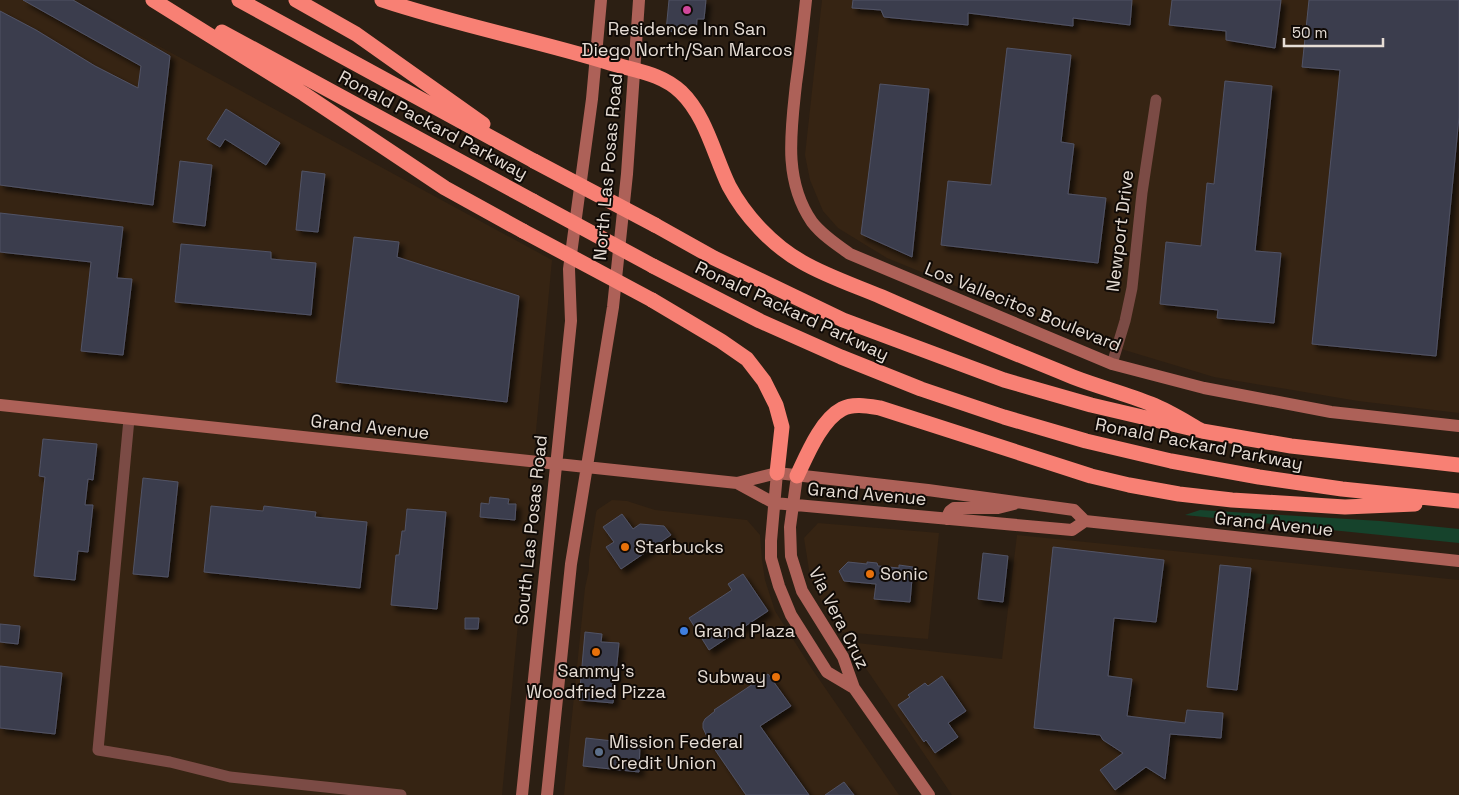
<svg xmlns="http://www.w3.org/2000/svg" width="1459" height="795" viewBox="0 0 1459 795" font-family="'Space Grotesk',sans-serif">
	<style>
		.built { fill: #362413 }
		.green { fill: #16432c }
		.building { fill: #3b3d4e; stroke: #515365; filter: url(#shadow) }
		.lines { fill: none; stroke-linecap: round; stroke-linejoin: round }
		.street { stroke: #7b4b45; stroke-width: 11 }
		.secondary { stroke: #ad6158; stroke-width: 12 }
		.highway { stroke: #f88074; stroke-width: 15 }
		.highway-bridge { stroke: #f88074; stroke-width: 15 }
		.hotel-dot { fill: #d1479c; stroke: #100a06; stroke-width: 2 }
		.food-dot { fill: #e8710a; stroke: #100a06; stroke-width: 2 }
		.shop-dot { fill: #3f7fe0; stroke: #100a06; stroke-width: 2 }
		.service-dot { fill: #5c6f8a; stroke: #100a06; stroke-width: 2 }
		.labels { text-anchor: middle; stroke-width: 4; stroke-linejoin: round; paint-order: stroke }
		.poi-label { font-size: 18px; fill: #e6ddd5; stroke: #100a06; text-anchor: start }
		.street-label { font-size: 18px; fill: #e6ddd5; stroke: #100a06 }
	</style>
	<defs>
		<filter id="shadow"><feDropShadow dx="4.5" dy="4.5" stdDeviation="2.5" flood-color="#0009"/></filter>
	</defs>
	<rect width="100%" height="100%" fill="#2c1f13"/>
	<path class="built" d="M0,0H74L552,260L502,795H0Z
		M822,0H1459V413L1358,401L1214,377L1078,336L887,258L838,228L823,211L810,180L805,155Z
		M612,500L627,501L655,510L747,520L760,535L762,560L765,580L775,611L812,669L899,795H564L585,588L589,570V560L596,513L597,510Z
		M818,523L939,533L928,639L842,632L824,606L810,576L804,538Z
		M1017,535L1459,580V795H952L848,642L1002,659Z"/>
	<path class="green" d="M1200,510L1380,521L1459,529V543L1185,515Z"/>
	<path class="building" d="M23,0H73L170,56L153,205L0,185V11L36,30L95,66L138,88L141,66Z
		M669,0H706L704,19H697L696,34L666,31Z
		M853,0H1132L1130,25L1073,18V26L968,13V25L884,17L881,10L852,8Z
		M1172,0H1281L1275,48L1226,40V31L1169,25Z
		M1309,0H1459V117L1436,356L1312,344L1340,70L1302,67Z
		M1007,48L1071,55L1061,142L1074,144L1068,194L1106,198L1098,263L941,245L948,181L991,185Z
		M1225,81L1272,86L1255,251L1281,253L1274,323L1217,318L1218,310L1160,304L1166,242L1201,246L1207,183L1214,184Z
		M880,84L929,89L912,257L861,234Z
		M226,109L280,143L266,165L225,139L220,147L207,139Z
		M180,161L212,165L205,226L173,222Z
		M302,171L325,174L318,232L296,230Z
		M0,213L123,227L117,278L132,279L123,355L81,351L91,262L0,252Z
		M354,237L399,242L397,257L519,296L507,402L336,382Z
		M181,244L271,252V259L316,263L311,315L175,302Z
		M43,439L97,444L93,480L88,479L85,505H93L88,552L78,551L75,580L34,576L45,477L39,476Z
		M143,478L178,482L168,577L133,574Z
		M490,497L509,499L508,504H516L515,520L480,517L481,503L489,504Z
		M211,506L263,511L264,506L316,512L315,517L367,522L360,588L204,572Z
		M407,509L446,512L437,609L391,605L396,555H399L402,531H405Z
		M622,514L633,529L640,524L664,526L671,535L621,569L606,547L614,542L603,527Z
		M1053,547L1164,560L1156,622L1114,618L1108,676L1132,679L1127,716L1185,723L1187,710L1223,713L1221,738L1170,734L1165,779L1146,767L1115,790L1100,770L1123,753L1103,740L1100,735L1034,728Z
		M983,553L1008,556L1003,602L978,599Z
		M848,562L867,564V562L877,563L878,566L899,568V565L913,567L910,602L874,599L876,584L844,581L839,571Z
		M1220,565L1251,568L1237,690L1207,687Z
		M743,574L768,611L709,650L689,618L732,590L728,584Z
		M465,618H479L478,629H465Z
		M0,624L20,626L18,644L0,642Z
		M585,632L602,634L601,642L619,643L613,703L579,700Z
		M0,666L62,673L55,734L0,728Z
		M768,674L791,706L760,726L809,795H746L709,741L703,728V723L705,719L715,711L714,710Z
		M942,676L966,711L948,723L958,737L935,753L926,740L924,742L898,705L910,697L908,695L925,683L928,686Z
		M586,738L640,744L639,772L583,766Z
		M844,782L854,795H825Z"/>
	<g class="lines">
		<path class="street" d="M1112,364L1125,321L1132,288L1142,193L1156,100
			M129,419L98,750L170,762L230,777L401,795"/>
		<path class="secondary" d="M806,0C803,28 800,56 796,84C791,131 783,180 812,222C822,235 837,245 850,254L1112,364L1204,388L1331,412L1459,426
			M0,405L737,483L777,473L928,490L1074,510L1085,521L1459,561
			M777,473L771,541V558L779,586L791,615L827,672L854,688
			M797,476L790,527L791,556L802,591L843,657L854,688L929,795
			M737,483L774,503L1072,530L1085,521
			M946,519L950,511L954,508H998L1014,504
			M522,795L571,321L569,269L592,99L601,0
			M547,795L571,564L613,307L627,174L639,0"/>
		<path class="highway" d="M153,0L304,94L445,188L523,231
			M239,0L534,161
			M296,0L356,34L483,124
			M382,0C457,25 535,40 610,63C635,71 661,73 681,92C706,116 714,155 729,186C745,216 772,245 802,262C826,276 856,286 882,297C945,325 1009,351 1073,377C1099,387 1126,394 1151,404C1169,411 1186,422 1202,431
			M222,32L533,201
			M655,225L714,258L843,320L1004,380L1091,405L1202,431L1291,446L1459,465
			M653,266L760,321L841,357L921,389L1004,417L1086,441L1171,461L1259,477L1342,489L1459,501
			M652,300L721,341L747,359L764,381L776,405L782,427L777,473
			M797,476C807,455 821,420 842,409C853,403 868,406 880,408L1091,476L1129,485L1179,494L1232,500L1345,507L1415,504"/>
		<path class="highway-bridge" d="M534,161L655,225
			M533,201L653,266
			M523,231L652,300"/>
	</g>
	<circle class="hotel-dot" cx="687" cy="10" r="5"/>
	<g class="food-dot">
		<circle cx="625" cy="547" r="5"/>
		<circle cx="870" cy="574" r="5"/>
		<circle cx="596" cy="652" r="5"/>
		<circle cx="776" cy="677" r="5"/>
	</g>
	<circle class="shop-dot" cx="684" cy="631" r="5"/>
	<circle class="service-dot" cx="599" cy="752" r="5"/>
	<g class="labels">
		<g class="poi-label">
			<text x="687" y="35" text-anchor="middle">Residence Inn San<tspan x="687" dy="21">Diego North/San Marcos</tspan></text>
			<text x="635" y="553">Starbucks</text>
			<text x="880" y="580">Sonic</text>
			<text x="694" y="637">Grand Plaza</text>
			<text x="596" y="677" text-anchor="middle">Sammy's<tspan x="596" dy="21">Woodfried Pizza</tspan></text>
			<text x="766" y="683" text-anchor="end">Subway</text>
			<text x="609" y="748">Mission Federal<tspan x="609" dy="21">Credit Union</tspan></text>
		</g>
		<g class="street-label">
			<text transform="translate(433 125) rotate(28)" y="6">Ronald Packard Parkway</text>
			<text transform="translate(608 167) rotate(-85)" y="6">North Las Posas Road</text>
			<text transform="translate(1120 231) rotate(-83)" y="6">Newport Drive</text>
			<text transform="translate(1023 307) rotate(22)" y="6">Los Vallecitos Boulevard</text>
			<text transform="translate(792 311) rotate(25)" y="6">Ronald Packard Parkway</text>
			<text transform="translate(370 427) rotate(6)" y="6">Grand Avenue</text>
			<text transform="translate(1199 444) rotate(11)" y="6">Ronald Packard Parkway</text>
			<text transform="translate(867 494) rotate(5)" y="6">Grand Avenue</text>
			<text transform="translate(1274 524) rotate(6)" y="6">Grand Avenue</text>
			<text transform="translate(531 530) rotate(-84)" y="6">South Las Posas Road</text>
			<text transform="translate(839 618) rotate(63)" y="6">Via Vera Cruz</text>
		</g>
	</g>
	<path d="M1284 38v8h99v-8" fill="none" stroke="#e6ddd5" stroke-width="2.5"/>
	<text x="1292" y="38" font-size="15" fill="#e6ddd5" stroke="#100a06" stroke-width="4" paint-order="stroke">50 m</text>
</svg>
